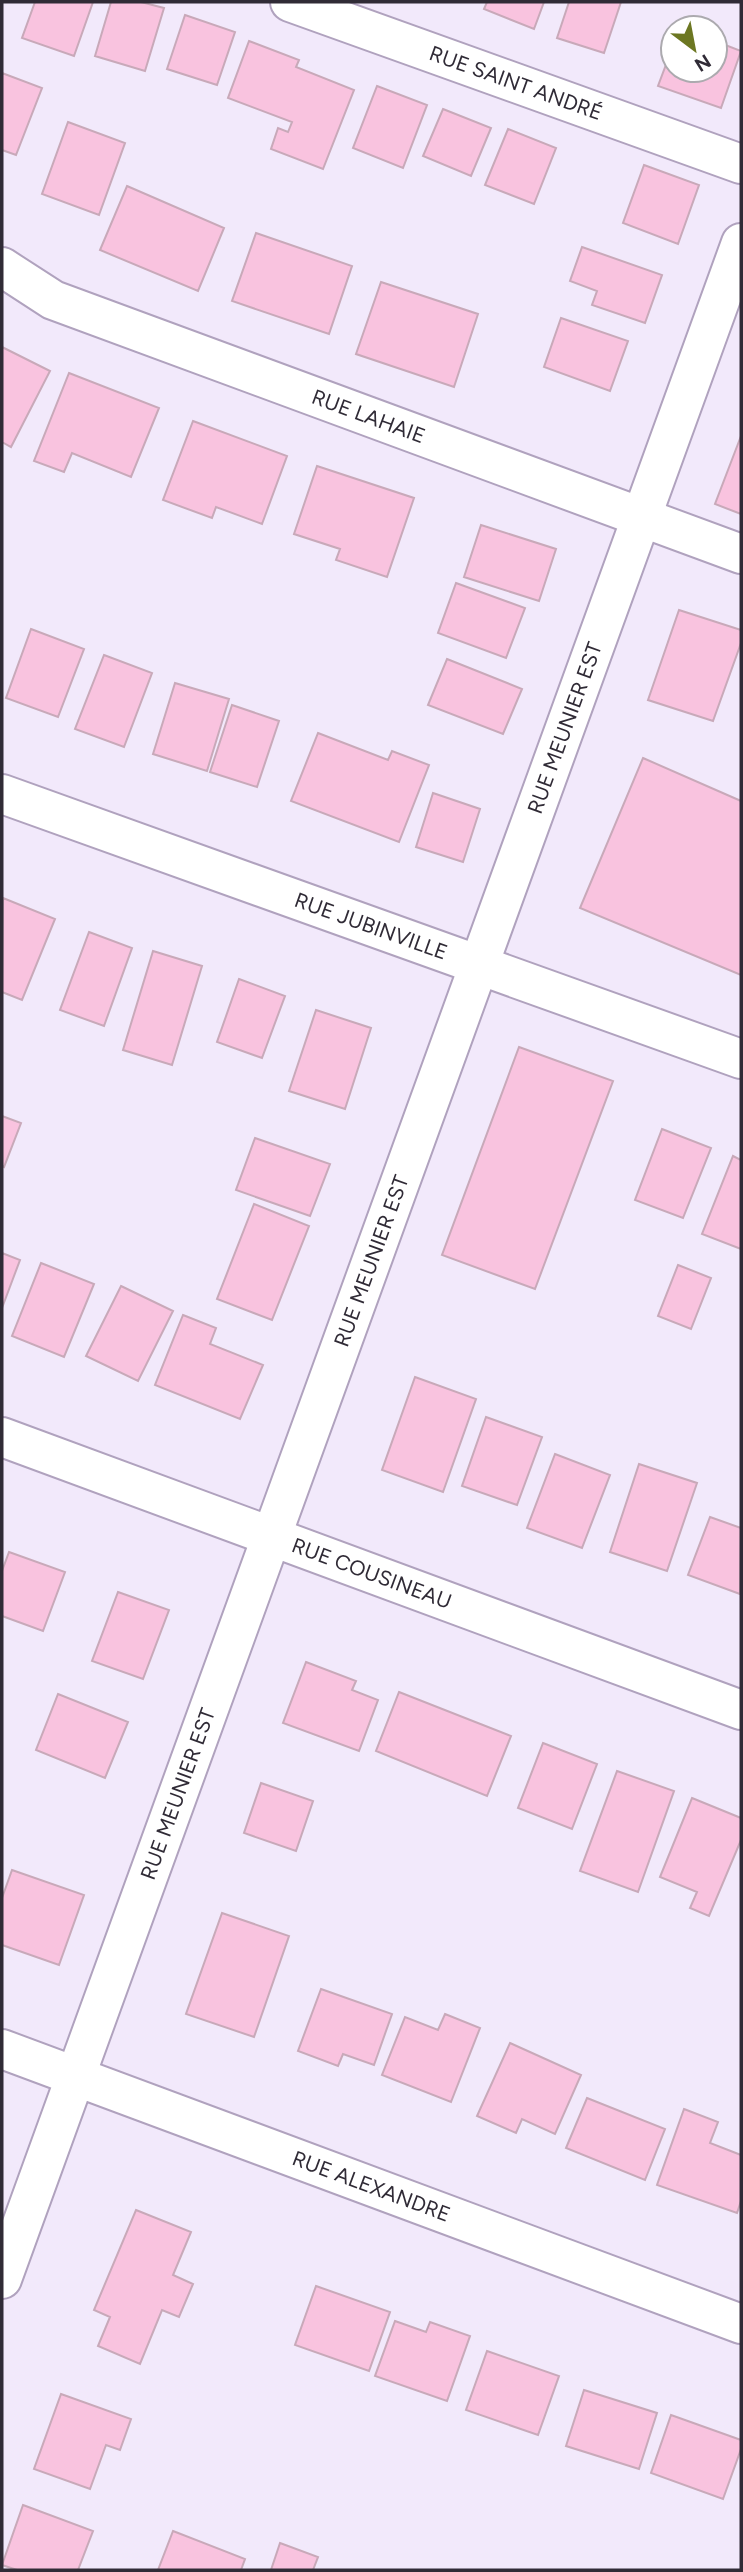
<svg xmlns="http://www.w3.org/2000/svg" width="743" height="2572" viewBox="0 0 743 2572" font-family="Figtree,sans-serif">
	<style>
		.building { fill: #f9c3df; stroke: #c8a9b9; stroke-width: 2 }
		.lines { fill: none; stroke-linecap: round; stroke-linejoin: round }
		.minor-casing { stroke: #b0a2be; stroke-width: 42 }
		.minor { stroke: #fff; stroke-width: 38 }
		.labels { text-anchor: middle; stroke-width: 7; stroke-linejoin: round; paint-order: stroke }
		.street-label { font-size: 21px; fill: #302b36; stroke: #fff }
	</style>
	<rect width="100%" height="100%" fill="#f2e9fb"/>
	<path class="building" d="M35,2H93L74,56L22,38Z
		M111,2H141L164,8L145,71L95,56Z
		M487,2H544L534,29L484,9Z
		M569,2H621L604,53L557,38Z
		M185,15L235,32L217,85L167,69Z
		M249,41L299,60L296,67L354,90L323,169L271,149L278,128L288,132L292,122L228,98Z
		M715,41L741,51L721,108L658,86L673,46V70H715Z
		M2,73L42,88L16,155L2,150Z
		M377,86L427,105L403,168L353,148Z
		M443,109L491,128L471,176L423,156Z
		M68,122L125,143L99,215L42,194Z
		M508,129L556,148L534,204L485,185Z
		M644,165L699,185L678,244L623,223Z
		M127,186L224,228L198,291L100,250Z
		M256,233L352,266L329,334L232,301Z
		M582,247L662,275L645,323L592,305L597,291L570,281Z
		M381,282L478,314L454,387L356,354Z
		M561,318L628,341L610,391L544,367Z
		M2,347L50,371L11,447L2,442Z
		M69,373L159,408L131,477L72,453L64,472L34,461Z
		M193,421L287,456L262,524L216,507L212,518L163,500Z
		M741,436V514L715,504Z
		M317,466L414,498L387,577L336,560L340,549L294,534Z
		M481,525L556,549L539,601L464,577Z
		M456,583L525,608L506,658L438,633Z
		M679,610L741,630V643L713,721L648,700Z
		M31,629L84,649L58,717L6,698Z
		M104,655L152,673L124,747L75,729Z
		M447,659L522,689L503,734L428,705Z
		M175,683L229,699L207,771L153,754Z
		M232,705L279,721L257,787L210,772Z
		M318,733L388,760L392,751L429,765L399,842L291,801Z
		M643,758L741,801V975L580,908Z
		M433,793L480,809L463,862L416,847Z
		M3,898L55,919L22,1000L2,992Z
		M89,932L132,948L104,1026L60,1010Z
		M153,951L202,966L172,1065L123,1050Z
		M239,979L285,996L262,1058L217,1042Z
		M316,1010L371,1028L345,1109L289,1091Z
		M519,1047L613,1081L535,1289L442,1255Z
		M2,1116L21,1123L4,1167L2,1166Z
		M662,1129L711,1148L683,1218L635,1200Z
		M255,1138L330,1164L310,1216L236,1190Z
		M733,1156L741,1160V1249L702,1234Z
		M254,1204L309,1226L272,1320L217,1299Z
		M2,1253L20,1260L2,1308Z
		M41,1263L94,1284L64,1357L12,1336Z
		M678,1265L711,1278L691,1329L658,1316Z
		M121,1286L173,1311L138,1381L86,1356Z
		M183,1315L216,1328L210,1344L263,1365L240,1419L155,1385Z
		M415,1377L476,1399L443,1492L382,1470Z
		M486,1417L542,1437L517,1505L462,1486Z
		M555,1454L610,1475L582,1548L527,1528Z
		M639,1464L697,1483L667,1571L610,1552Z
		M710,1517L741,1528L740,1594L688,1575Z
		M9,1552L65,1572L43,1631L2,1616V1571Z
		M118,1592L169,1610L143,1679L92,1661Z
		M306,1662L356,1681L352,1690L378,1700L359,1751L283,1723Z
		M399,1692L511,1736L487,1796L376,1751Z
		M58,1694L128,1722L105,1778L36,1750Z
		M543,1743L597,1764L572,1829L518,1808Z
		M617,1771L674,1791L638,1892L580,1871Z
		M261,1783L313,1801L296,1851L244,1833Z
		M692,1798L741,1818V1840L709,1916L690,1908L697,1892L660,1877Z
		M12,1870L84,1895L59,1965L2,1945V1898Z
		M222,1913L289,1936L254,2037L186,2014Z
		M321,1989L392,2014L374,2065L343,2054L338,2066L298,2051Z
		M445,2014L480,2028L451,2102L382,2075L405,2017L438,2030Z
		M510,2043L581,2075L555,2134L522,2119L516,2133L477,2116Z
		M587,2098L665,2129L645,2180L566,2148Z
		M684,2109L718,2122L710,2143L741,2155V2201L737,2213L657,2185Z
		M136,2210L191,2232L173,2275L193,2284L179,2317L162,2310L140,2364L98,2346L110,2317L94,2310Z
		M316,2286L390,2312L369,2371L295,2345Z
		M395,2321L426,2332L430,2322L470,2336L447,2401L375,2376Z
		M487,2351L559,2376L538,2435L466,2410Z
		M584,2390L657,2413L639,2469L566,2446Z
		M61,2394L131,2419L120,2450L106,2445L90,2489L34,2469Z
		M671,2415L741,2440V2449L723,2499L651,2473Z
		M23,2505L93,2531L78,2570H17L2,2565Z
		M173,2531L245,2559L241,2570H158Z
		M280,2543L318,2557L313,2570H271Z"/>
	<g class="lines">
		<g class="minor-casing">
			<g id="minor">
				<path id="s1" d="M290,2L741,164"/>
				<path id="s2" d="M2,267L53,300L741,554"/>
				<path id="s3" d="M2,794L741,1059"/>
				<path id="s4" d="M2,1437L741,1710"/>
				<path id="s5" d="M2,2049L741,2324"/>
				<path id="s6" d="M2,2279L741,243"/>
			</g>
		</g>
		<use href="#minor" class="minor"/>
	</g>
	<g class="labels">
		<g class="street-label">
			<text dy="7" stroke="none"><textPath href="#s1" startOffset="240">RUE SAINT ANDRÉ</textPath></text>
			<text dy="7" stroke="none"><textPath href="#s2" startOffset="397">RUE LAHAIE</textPath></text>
			<text dy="7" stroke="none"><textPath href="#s6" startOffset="1650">RUE MEUNIER EST</textPath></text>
			<text dy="7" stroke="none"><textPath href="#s3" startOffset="392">RUE JUBINVILLE</textPath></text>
			<text dy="7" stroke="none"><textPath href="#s6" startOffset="1083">RUE MEUNIER EST</textPath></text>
			<text dy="7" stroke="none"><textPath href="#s4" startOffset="394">RUE COUSINEAU</textPath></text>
			<text dy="7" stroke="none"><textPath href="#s6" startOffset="516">RUE MEUNIER EST</textPath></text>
			<text dy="7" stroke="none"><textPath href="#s5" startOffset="394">RUE ALEXANDRE</textPath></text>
		</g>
	</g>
	<rect width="743" height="2572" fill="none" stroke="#302b36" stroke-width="7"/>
	<g transform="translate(694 49) rotate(148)"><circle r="33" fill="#ffffff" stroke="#acaaaf" stroke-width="2"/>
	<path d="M0-5L12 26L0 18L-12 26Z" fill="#6c7722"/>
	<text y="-10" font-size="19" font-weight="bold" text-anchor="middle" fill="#302b36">N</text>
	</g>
</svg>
